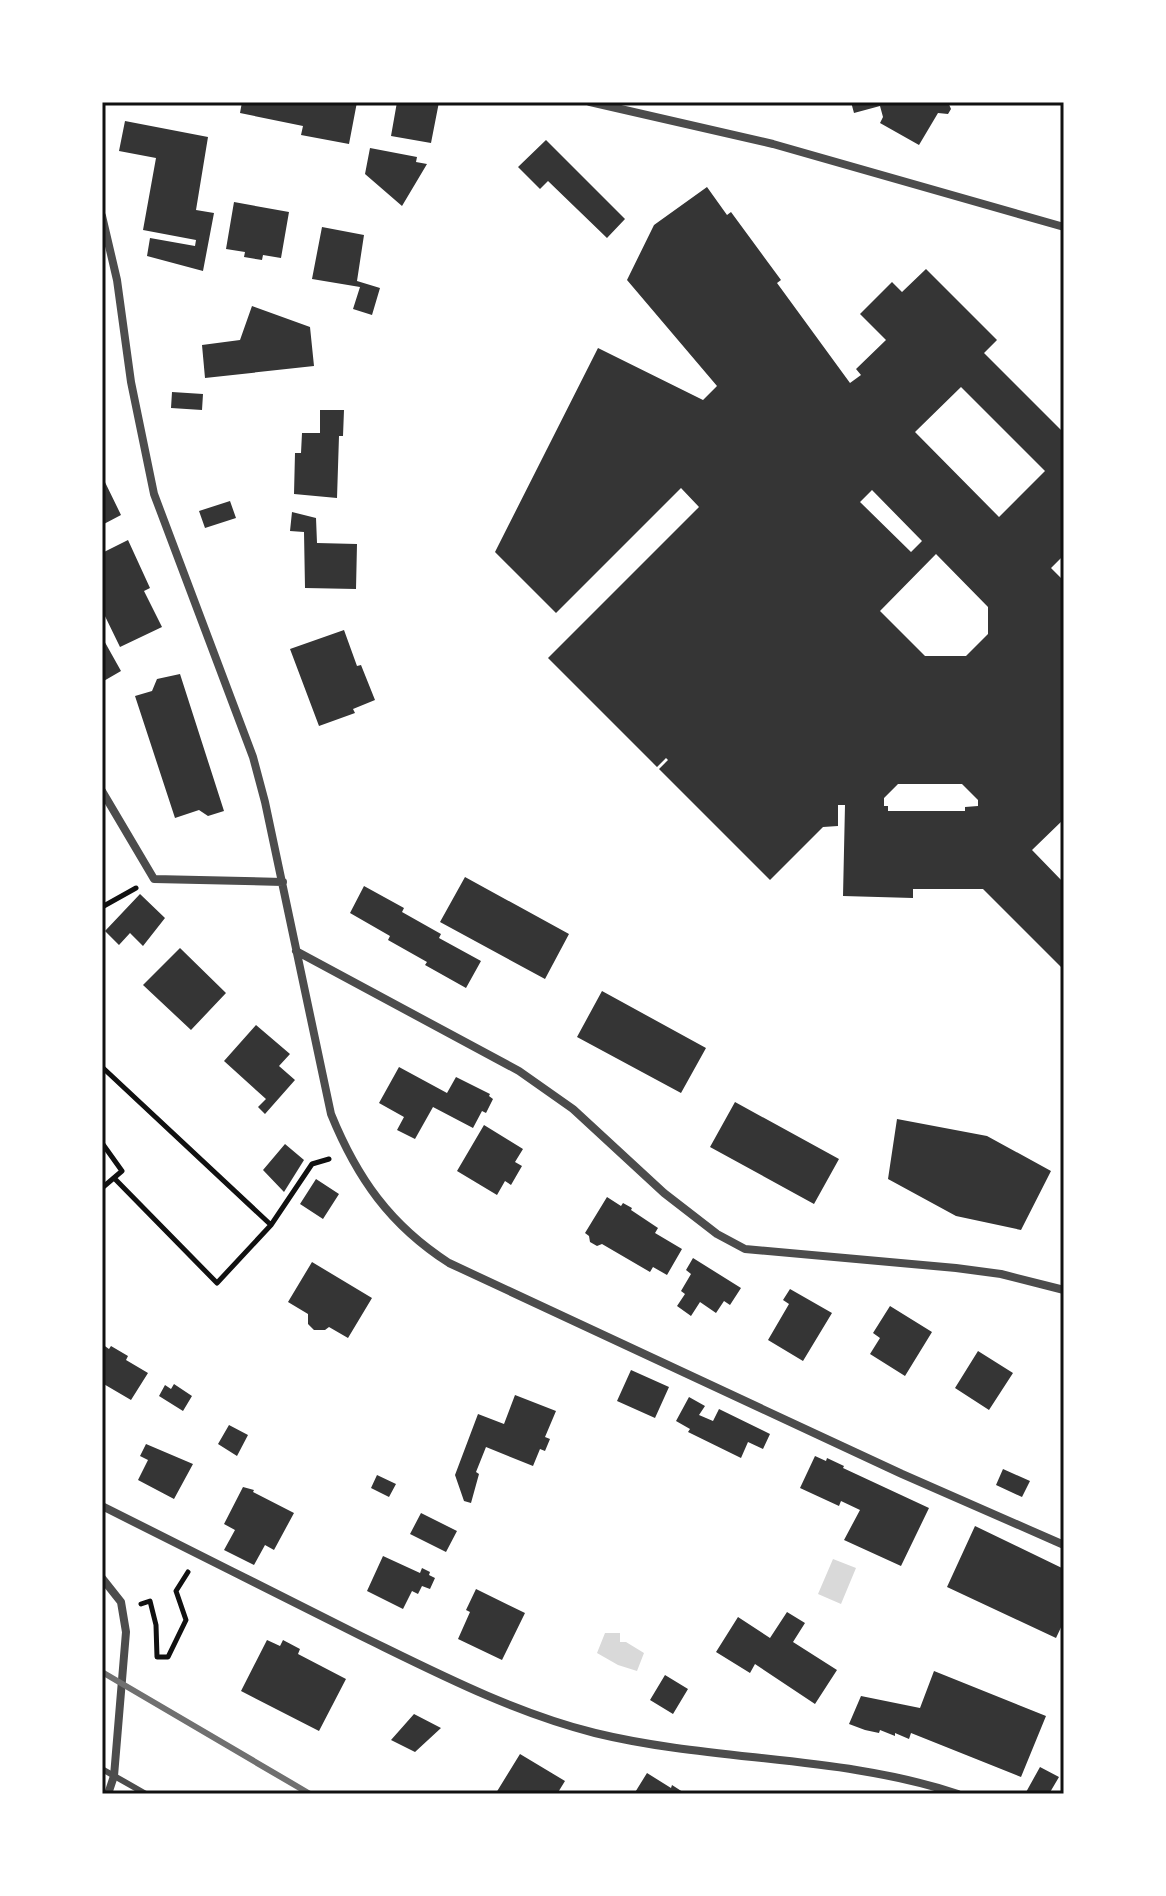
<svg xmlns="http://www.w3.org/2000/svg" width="1166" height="1896" viewBox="0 0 1166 1896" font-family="Commissioner,sans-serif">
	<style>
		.water { fill: #d9d9d9 }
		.building { fill: #353535; fill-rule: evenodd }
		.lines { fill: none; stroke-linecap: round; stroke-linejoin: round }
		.path { stroke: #111; stroke-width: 5 }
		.service { stroke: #4c4c4c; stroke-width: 6 }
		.minor { stroke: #4c4c4c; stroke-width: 8 }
		.rail { stroke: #707070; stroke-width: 6 }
		.neatline { fill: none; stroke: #111; stroke-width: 3 }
	</style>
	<rect width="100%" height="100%" fill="#fff"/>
	<path class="water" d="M833,1559L856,1568L841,1604L818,1594Z
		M605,1633H620V1642H626L644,1653L637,1671L618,1665L597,1653Z"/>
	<path class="building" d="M242,102H357L349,144L301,135L303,126L240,113Z
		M397,102H439L431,143L391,136Z
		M851,102H948L951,109L948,114L938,113L919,145L880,123L883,117L880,106L854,113Z
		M125,121L208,137L196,210L214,213L203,271L147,256L150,238L195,246L196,240L143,230L156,158L119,151Z
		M546,140L625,219L607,238L548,181L540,189L518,167Z
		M370,148L417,157L416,162L427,164L402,206L365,174Z
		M707,187L727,215L731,212L781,280L777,283L850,383L861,375L856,369L886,340L860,314L892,282L902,292L926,269L997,340L984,353L1064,433V555L1051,568L1064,581V819L1032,850L1064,883V970L983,889H913V898L843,896L845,805H838V826L823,827L770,880L659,769L668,760L666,758L657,767L548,658L699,507L681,488L556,613L495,552L598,348L703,400L717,386L627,280L654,225ZM961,387L1045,471L999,517L915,432ZM872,490L922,541L911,552L860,502ZM936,554L988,607V634L966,656H925L880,611ZM898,784H962L978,800V806L965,807V811H888V806H884V798Z
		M234,202L289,212L281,258L263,255L262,260L244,257L245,252L226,249Z
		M322,227L364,235L357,281L380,288L372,315L353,309L360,287L312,279Z
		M252,306L310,327L314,366L205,378L202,345L240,340Z
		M172,392L203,394L202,410L171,408Z
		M320,410H344L343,436H339L337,498L294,494L295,453H301L302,433H320Z
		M102,476L121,515L102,525Z
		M230,501L236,518L205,528L199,511Z
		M292,512L316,518L317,543L357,544L356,589L305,588L304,532L290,531Z
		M128,540L150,588L144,591L162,627L120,647L102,610V553Z
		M344,630L357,666L361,665L375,700L353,709L355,713L319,726L290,649Z
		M102,637L121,671L102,682Z
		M180,674L224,811L208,816L199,810L175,818L135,696L152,691L157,679Z
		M465,877L569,934L545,979L440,922Z
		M364,886L404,908L402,912L441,934L439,938L481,961L466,988L425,965L427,962L388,940L390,936L350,913Z
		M140,894L165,918L143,946L130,933L119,945L105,931Z
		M180,948L226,993L191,1030L143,985Z
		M602,991L706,1048L681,1093L577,1037Z
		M256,1025L290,1054L279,1066L295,1080L265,1114L258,1107L266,1099L224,1061Z
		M399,1067L447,1093L456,1077L490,1094L489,1096L493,1099L486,1113L482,1111L473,1128L433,1107L415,1139L397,1130L404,1117L379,1103Z
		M735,1102L839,1159L814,1204L710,1147Z
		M897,1119L987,1136L1051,1171L1021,1230L956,1216L888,1179Z
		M484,1125L523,1149L515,1162L522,1166L511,1185L505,1181L497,1195L457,1171Z
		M285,1144L304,1160L284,1192L263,1170Z
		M316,1179L339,1194L323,1219L300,1204Z
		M607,1197L621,1206L623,1203L632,1208L631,1210L658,1228L655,1233L682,1249L667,1275L653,1267L650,1272L602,1244L597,1246L590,1242L589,1236L585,1233Z
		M693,1258L741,1288L730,1305L724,1301L716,1313L700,1302L691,1316L677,1306L685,1294L681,1291L691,1274L686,1270Z
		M312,1262L372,1298L348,1338L329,1327L325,1330H314L308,1324V1314L288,1302Z
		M790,1289L832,1313L803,1361L768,1340L789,1304L783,1300Z
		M890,1306L932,1332L905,1376L870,1354L880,1338L873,1333Z
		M102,1344L109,1349L111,1346L128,1356L126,1360L148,1373L131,1400L102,1383Z
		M978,1351L1013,1373L989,1410L955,1388Z
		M631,1370L669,1387L655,1418L617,1401Z
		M174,1384L192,1396L183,1411L159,1396L165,1385L171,1389Z
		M515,1395L556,1411L545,1437L550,1439L545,1451L540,1449L533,1466L486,1447L476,1472L479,1474L471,1503L464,1501L455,1475L478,1414L504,1424Z
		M689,1397L705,1406L699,1415L713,1421L719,1409L770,1434L763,1449L748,1442L741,1458L688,1432L690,1429L676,1421Z
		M229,1425L248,1435L237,1456L218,1444Z
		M146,1444L193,1464L174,1499L138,1480L148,1460L140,1456Z
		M815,1456L826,1461L827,1458L844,1466L843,1468L929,1508L901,1566L844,1540L860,1510L841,1501L839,1506L800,1488Z
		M1003,1469L1030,1481L1022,1497L996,1485Z
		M377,1475L396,1484L389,1497L371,1488Z
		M243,1487L254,1490L253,1492L294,1513L274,1550L265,1545L254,1565L224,1550L235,1530L224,1524Z
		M421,1513L457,1531L446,1552L410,1534Z
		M975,1526L1064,1569V1621L1056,1638L947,1587Z
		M383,1556L420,1573L422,1568L430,1572L429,1575L435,1578L430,1589L422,1586L418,1594L412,1591L403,1609L367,1591Z
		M476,1589L525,1613L502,1660L458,1639L470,1612L466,1610Z
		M787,1612L805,1623L793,1642L837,1670L815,1704L755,1664L750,1673L716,1652L738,1617L770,1638Z
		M267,1640L280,1646L283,1640L300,1649L298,1654L346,1679L319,1731L241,1691Z
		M934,1671L1046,1716L1021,1777L911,1733L909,1739L895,1733V1736L880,1730L879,1733L865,1730L849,1724L861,1696L920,1708Z
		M665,1675L688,1689L673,1714L650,1700Z
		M414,1714L441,1728L415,1752L391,1740Z
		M520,1754L565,1781L557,1794L496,1793Z
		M1040,1767L1059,1777L1049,1794H1025Z
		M647,1773L671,1788L672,1785L686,1794H634Z"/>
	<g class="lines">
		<path class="path" d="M102,907L136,888
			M102,1067L271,1225L312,1164L329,1159
			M102,1143L122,1171L102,1188
			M115,1179L217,1283L271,1225
			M141,1604L150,1601L156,1625L157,1657H168L186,1620L176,1591L188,1572"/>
		<path class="service" d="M102,1769L146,1794"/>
		<path class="minor" d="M590,102L773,144L1064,227
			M102,216L117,280L131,382L154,494L253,757L265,802L331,1114C357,1178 390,1225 449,1263L902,1474L1064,1545
			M102,791L154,879L283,882
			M296,951L519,1071L573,1109L664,1193L717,1234L745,1249L956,1268L1001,1274L1064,1290
			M102,1506C188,1549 275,1593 361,1636C437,1673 512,1712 595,1733C714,1762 841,1755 958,1794
			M102,1578L121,1602L126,1632L114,1776L108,1794"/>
		<path class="rail" d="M102,1672L310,1794"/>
	</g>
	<rect width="1166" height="1896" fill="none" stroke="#ffffff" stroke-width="208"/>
	<rect x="104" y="104" width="958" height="1688" class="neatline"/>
</svg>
